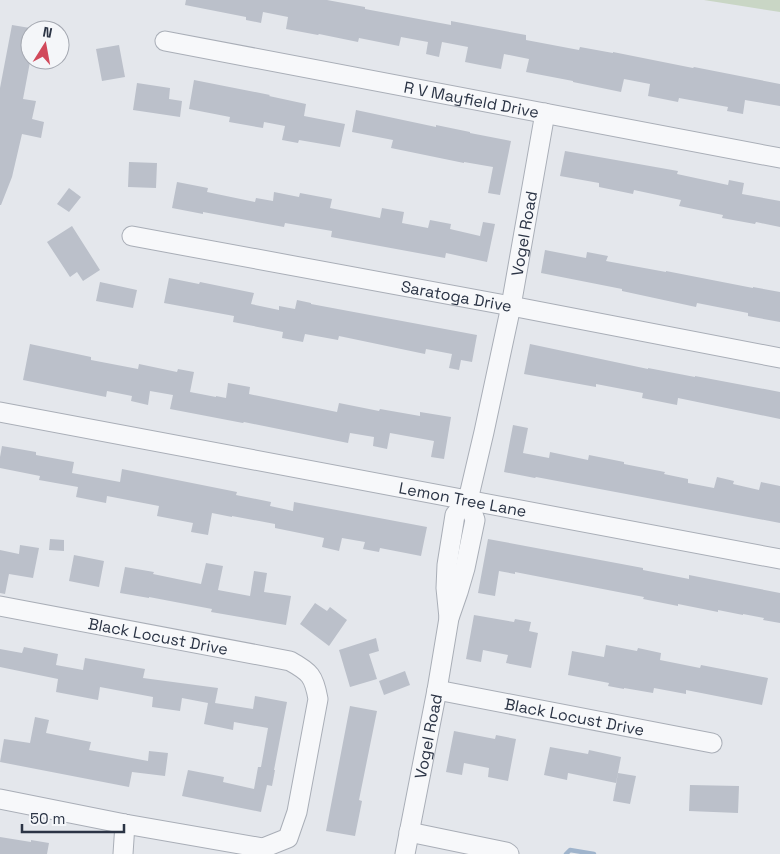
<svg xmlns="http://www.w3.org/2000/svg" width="780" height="854" viewBox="0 0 780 854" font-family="'Space Grotesk',sans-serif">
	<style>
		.green { fill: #c9d6c5 }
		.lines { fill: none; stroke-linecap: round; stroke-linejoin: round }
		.stream { stroke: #9fb4cc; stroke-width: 4.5 }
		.building { fill: #bbc0ca }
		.minor-casing { stroke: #a9aeb7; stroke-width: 21 }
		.minor { stroke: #f7f8fa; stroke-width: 19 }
		.labels { text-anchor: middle; stroke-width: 5; stroke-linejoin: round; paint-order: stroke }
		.street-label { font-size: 16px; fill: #2b3445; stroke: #f4f6f9 }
	</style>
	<rect width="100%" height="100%" fill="#e4e7ec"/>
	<path class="green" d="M704,0H780V12Z"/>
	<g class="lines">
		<path class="stream" d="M566,854L570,850L594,854"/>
	</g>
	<path class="building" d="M186,0H327L365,7V9L451,25V21L526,35V40L579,50L580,47L613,53V52L693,68L694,67L780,84V106L745,100L743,114L727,111L728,107L679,98L678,102L648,96L650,84L624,79L621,92L573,82V81L526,72L529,59L504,54L501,69L480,65L465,62L468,47L442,42L439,57L426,54L428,42L401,37L399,46L359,38L358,42L319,34L318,35L286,29L288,17L263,12L261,23L246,20V17L185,5Z
		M12,25L30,28V62L23,99L36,101L32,119L44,122L41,138L22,134L12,177L1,205H0V88Z
		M119,45L125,77L102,81L96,49Z
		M194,80L270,95L269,96L306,104L304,116L345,124L340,147L299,140L298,143L282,140L285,126L264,122L263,128L229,122L230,117L189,109Z
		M137,83L170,88L169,99L182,101L180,117L133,110Z
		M356,110L436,127V125L470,132V133L511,141L500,195L488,193L493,167L464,162V163L391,148L393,140L352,132Z
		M565,151L678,171L677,174L728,185L729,180L744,183L742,194L780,201V227L756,222L755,224L722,218L723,215L679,206L681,200L634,190L633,194L599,187V183L560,176Z
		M129,162L157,163L156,188L128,187Z
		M177,182L208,188L207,192L255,202L256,198L273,201L274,192L299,197L300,193L332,199L330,208L380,218L382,208L404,212L402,223L428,228L430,220L451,224L450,229L480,236L483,222L495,224L487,262L446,253L445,258L331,237L332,231L285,223L284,227L203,212V214L172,208Z
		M69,188L81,197L69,212L57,204Z
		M72,226L100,270L83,281L77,272L70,277L47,242Z
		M545,250L586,258L587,252L608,256L606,261L666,272V271L753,288V287L780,292V322L748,316V313L697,303L696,307L622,291V289L541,273Z
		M169,278L199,284L200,282L254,293L251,304L279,310V306L295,309L297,300L311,303V304L477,335L472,362L461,360L459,370L449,368L452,354L426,349L425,354L339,336L338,340L305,334L303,342L282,338L283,332L233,322L234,316L164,303Z
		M100,282L137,290L133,308L96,301Z
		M30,344L91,357V360L138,369L139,364L177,372L178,369L194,372L190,392L216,397V396L226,398L228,383L250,387L249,394L337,412L339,403L379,411L380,409L420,416V412L451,417L444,459L431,457L434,441L390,433L387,449L373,446L374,437L350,433L348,443L244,422L243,423L170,409L173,395L150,391L148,405L131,401L132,396L107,391L106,397L23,380Z
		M530,344L648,369V368L695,377V376L780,392V419L678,398L677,405L642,398L643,393L596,384V387L524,374Z
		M513,425L528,428L523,453L549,458L550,452L588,460L589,455L624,462V464L665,472L664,474L688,479V483L714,488L717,477L734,481L733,484L759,490L761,482L780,486V523L536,477L535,478L504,472Z
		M2,446L36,452V455L74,462L72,473L120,482L122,469L237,492L236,495L271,502L270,506L293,511L294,502L427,527L421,556L380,548L379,552L363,549L365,542L342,538L339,551L322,547L324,538L275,528V524L232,516V517L212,513L208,535L191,532L193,523L157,516L159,506L107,496L106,503L76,497L78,487L39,480L40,476L0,468V457Z
		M50,539L64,540V551L49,550Z
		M488,539L643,568V570L689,579V575L780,593V623L763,620L764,618L743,614V615L718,610V612L678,604V606L643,599L644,597L515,572V574L499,571L495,596L478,593Z
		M20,545L39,548L33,578L9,574L5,594L0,593V550L19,554Z
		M74,555L104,561L99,587L69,581Z
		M206,563L223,566L218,590L250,596L254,571L267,573L264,592L291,596L286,625L211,612L212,609L149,597V598L120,593L125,567L154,572L153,574L201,584Z
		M315,603L327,611L330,607L347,620L329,646L300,624Z
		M474,615L514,622L515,619L531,622L529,631L538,633L531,668L506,663L508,655L483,650L481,662L466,659Z
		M376,638L379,651L369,654L377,679L350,687L339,650Z
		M606,645L637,651L638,648L661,653L660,660L700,668L701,665L768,678L762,705L686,690V694L654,688L653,693L624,688V689L608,686L609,683L568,675L572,651L604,657Z
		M24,647L58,654L56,665L83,670L85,658L145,669L143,678L218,688L215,703L253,709L255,696L287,702L274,770H275L272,786L267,785L261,812L182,796L188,770L224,777L223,782L254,789L258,767H261L268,728L234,722L233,730L204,724L208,703L182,698L180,711L152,707L153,697L100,687L98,700L56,692L58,679L0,667V649L22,653Z
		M405,671L410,685L384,695L379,681Z
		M350,706L377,711L359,800L362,801L355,836L326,831Z
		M35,717L49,720L46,733L91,742L89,750L148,761L149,751L168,753L165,776L132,772L129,787L0,762L4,739L30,743Z
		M454,731L495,739L496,735L516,739L508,781L488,777L489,768L464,763L462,775L446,772Z
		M550,747L588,754L589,750L621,757L616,783L568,773L567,780L544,775Z
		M618,773L636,776L630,804L613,801Z
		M690,785L739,786L738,813L689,811Z
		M0,837L31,842V840L49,843L47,854H0Z"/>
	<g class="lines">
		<g class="minor-casing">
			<g id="minor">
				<path id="s1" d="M165,41L780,158"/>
				<path id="s2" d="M132,236L511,306L780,358"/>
				<path id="s3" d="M0,412L780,559"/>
				<path id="s4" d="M0,606L290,661C310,672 314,676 318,699L297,812L288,838L263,848L125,824L0,799"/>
				<path id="s5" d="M449,618L446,588L447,565L455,515L468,500L484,432L511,306L545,113"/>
				<path id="s6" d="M437,690L712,743"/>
				<path d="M409,832L506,852L509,854"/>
				<path d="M123,854L125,824"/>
				<path id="s7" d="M405,854L437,690L449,618L458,592L465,568L475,520L468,500"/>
			</g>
		</g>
		<use href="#minor" class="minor"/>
	</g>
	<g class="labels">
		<g class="street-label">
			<text dy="6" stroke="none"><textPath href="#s1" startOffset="312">R V Mayfield Drive</textPath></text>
			<text dy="6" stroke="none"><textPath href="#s5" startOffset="396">Vogel Road</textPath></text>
			<text dy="6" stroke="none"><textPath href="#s2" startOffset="330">Saratoga Drive</textPath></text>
			<text dy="6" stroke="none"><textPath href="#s3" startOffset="471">Lemon Tree Lane</textPath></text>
			<text dy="6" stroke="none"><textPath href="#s4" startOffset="161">Black Locust Drive</textPath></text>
			<text dy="6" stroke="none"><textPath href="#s6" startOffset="140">Black Locust Drive</textPath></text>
			<text dy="6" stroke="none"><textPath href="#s7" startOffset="120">Vogel Road</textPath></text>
		</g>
	</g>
	<g transform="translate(45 45) rotate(11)"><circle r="24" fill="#f4f6f9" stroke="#a4a8b1"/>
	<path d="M0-4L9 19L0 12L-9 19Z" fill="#d1495b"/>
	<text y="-8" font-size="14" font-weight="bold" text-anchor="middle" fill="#2b3445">N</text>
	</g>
	<path d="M22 824v8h102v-8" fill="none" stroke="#2b3445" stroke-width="2.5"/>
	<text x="30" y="824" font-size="15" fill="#2b3445" stroke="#f4f6f9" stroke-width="4" paint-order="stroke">50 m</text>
</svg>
